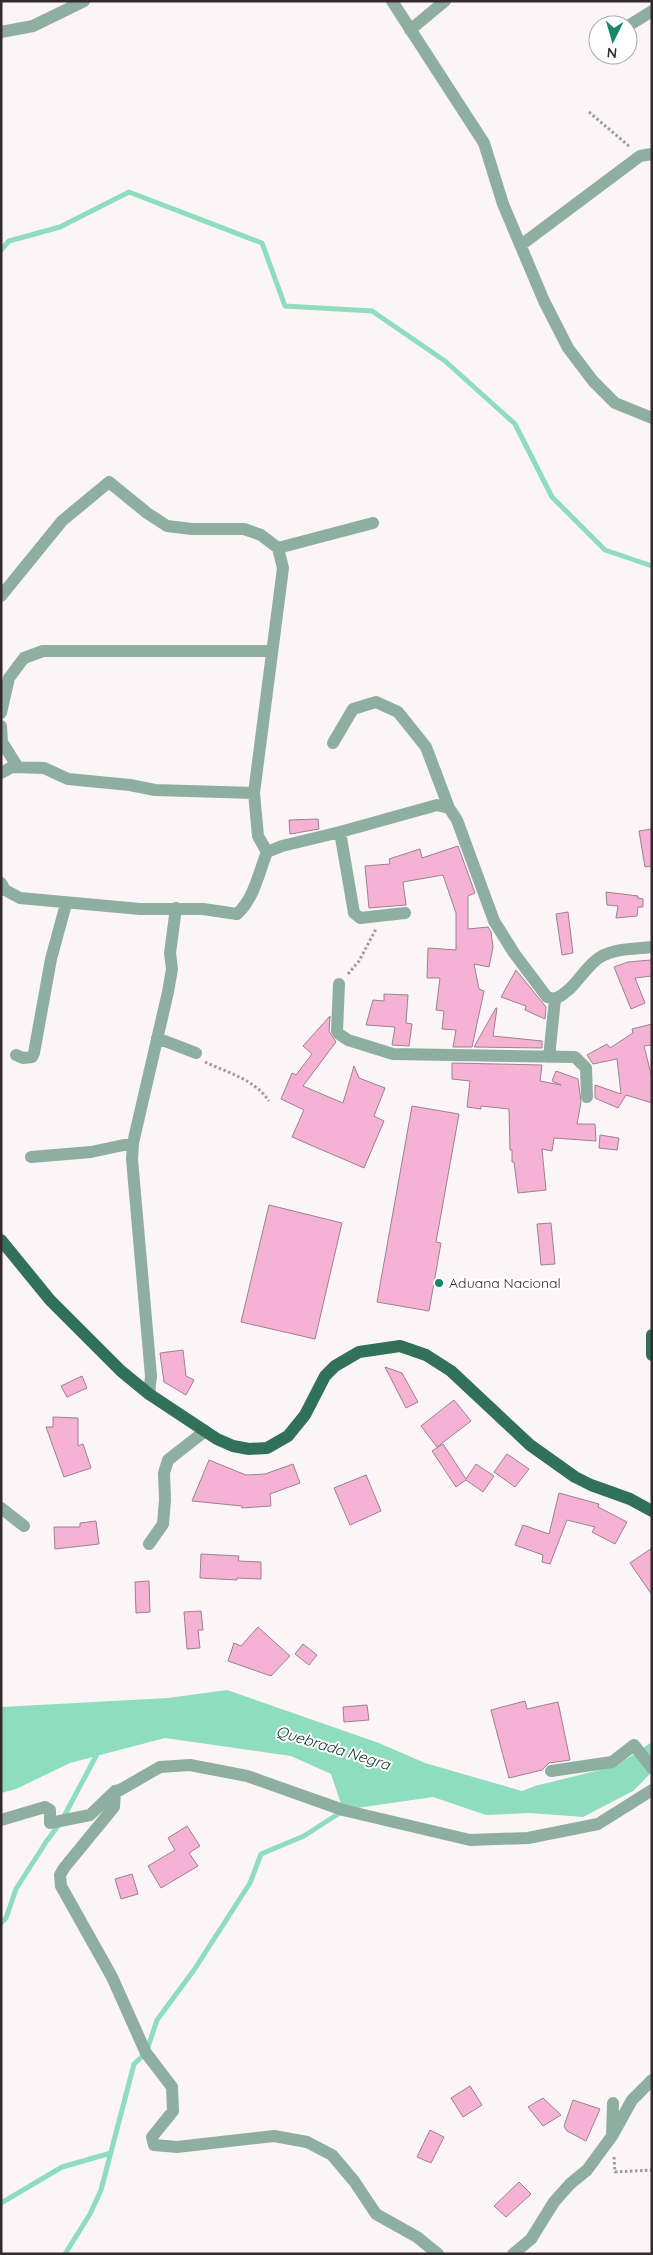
<svg xmlns="http://www.w3.org/2000/svg" width="653" height="2255" viewBox="0 0 653 2255" font-family="Quicksand,sans-serif">
	<style>
		.water { fill: #8eddbe }
		.lines { fill: none; stroke-linecap: round; stroke-linejoin: round }
		.stream { stroke: #8eddbe; stroke-width: 5 }
		.building { fill: #f5b2d5; stroke: #9c818f }
		.path { stroke: #a1999d; stroke-width: 3; stroke-dasharray: 2.5 2.5; stroke-linecap: butt }
		.minor { stroke: #8eaea1; stroke-width: 12 }
		.major { stroke: #31715a; stroke-width: 12 }
		.poi-dot { fill: #188867; stroke: #fff; stroke-width: 2 }
		.labels { text-anchor: middle; stroke-width: 4; stroke-linejoin: round; paint-order: stroke }
		.poi-label { font-size: 14px; fill: #34292e; stroke: #fff; text-anchor: start }
		.water-label { font-size: 15px; font-style: italic; fill: #0b3024; stroke: #fff }
	</style>
	<rect width="100%" height="100%" fill="#fbf5f8"/>
	<path class="water" d="M227,1690L379,1743L425,1763L522,1791L535,1786L616,1766L652,1742V1772L633,1791L583,1817L530,1813L486,1815L433,1797L343,1810L331,1774L291,1756L165,1738L70,1763L16,1789L1,1793V1707L168,1698Z"/>
	<g class="lines">
		<path class="stream" d="M1,250L9,241L60,227L129,192L262,243L285,306L372,311L445,361L515,424L552,497L605,550L652,566
			M1,1923L6,1918L16,1889L46,1842L61,1822L96,1756
			M1,2203L62,2167L111,2153
			M65,2254L90,2214L101,2190L134,2064L146,2053L157,2020L194,1970L250,1883L261,1854L304,1836L341,1812"/>
	</g>
	<path class="building" d="M318,819L319,829L290,834L289,820Z
		M652,829V866L645,867L639,831Z
		M458,846L475,893L468,896V929L488,927L491,932L493,947L489,967L474,964L479,989L484,991L472,1047H453L456,1030L442,1029L444,1011L436,1010L440,978H427L428,948L456,950V913L443,875L403,882L406,905L369,908L365,866L390,864L389,859L420,849L422,858Z
		M606,892L638,896V898L643,899V907H638L637,916L616,918L618,906L607,905Z
		M568,912L573,953L562,955L556,914Z
		M651,960L652,976L635,978L645,1003L631,1009L614,967L628,962Z
		M516,970L546,1007L545,1019L525,1010L526,1006L501,997Z
		M384,994L408,995L406,1023L412,1024L409,1046L392,1045L395,1027L366,1025L373,1000L384,1001Z
		M496,1008H497L493,1036L542,1041V1048L474,1047Z
		M330,1016L329,1031L336,1042L303,1086L343,1103L354,1066L359,1078L385,1088L374,1116L384,1121L364,1168L292,1137L304,1110L281,1099L292,1073L296,1075L312,1054L303,1046Z
		M652,1024V1045L644,1046L652,1078V1103L626,1095L618,1108L595,1098V1085L621,1094L617,1059L593,1064L587,1055L607,1044L610,1048L633,1033L632,1029Z
		M452,1063L542,1065L540,1081L561,1085L552,1081L556,1071L578,1079L581,1102L577,1124H595L596,1141L554,1138L552,1151L542,1149L546,1190L518,1193L514,1162H512V1150H510L509,1109L481,1106V1109L467,1107L470,1081L452,1079Z
		M412,1106L459,1114L436,1242L441,1243L429,1311L377,1302Z
		M600,1135L619,1138L617,1150L599,1148Z
		M269,1205L342,1223L315,1339L241,1322Z
		M551,1223L555,1264L541,1265L537,1224Z
		M183,1350L186,1376L194,1380L186,1395L164,1382L160,1353Z
		M385,1367L402,1373L418,1402L406,1408Z
		M82,1376L87,1388L67,1397L61,1386Z
		M454,1400L471,1421L437,1447L421,1426Z
		M53,1417L78,1418V1446L83,1444L91,1468L64,1477L46,1427H53Z
		M443,1444L466,1479L476,1464L494,1476L483,1492L466,1480L456,1487L432,1451Z
		M507,1454L529,1469L515,1487L494,1472Z
		M209,1460L246,1475L265,1474L293,1464L300,1483L270,1494L271,1506L242,1508V1506L192,1501Z
		M366,1475L381,1511L350,1525L334,1488Z
		M559,1493L599,1504L598,1507L627,1522L615,1544L592,1532L595,1527L567,1520L550,1564L542,1562L543,1555L515,1545L523,1525L549,1534Z
		M96,1521L99,1544L55,1549L54,1527H80V1523Z
		M652,1548V1595L630,1563Z
		M201,1554L239,1556L238,1561L261,1562V1579L237,1578V1580L200,1578Z
		M149,1581L150,1612L136,1613L135,1582Z
		M201,1611L203,1630H198L200,1648L187,1649L184,1612Z
		M258,1627L290,1656L271,1676L228,1661L234,1643L241,1646Z
		M303,1644L317,1655L309,1665L295,1654Z
		M525,1701L527,1709L558,1702L570,1760L549,1763L542,1770L509,1778L491,1710Z
		M367,1705L369,1720L344,1722L343,1707Z
		M187,1826L200,1846L189,1853L198,1866L161,1888L148,1866L175,1850L168,1838Z
		M132,1874L138,1894L121,1899L115,1879Z
		M470,2086L482,2105L463,2117L451,2098Z
		M543,2098L561,2115L543,2126L528,2107Z
		M573,2100L600,2109L586,2141L567,2131L564,2126Z
		M430,2130L444,2137L431,2163L417,2157Z
		M519,2182L531,2194L506,2217L494,2206Z"/>
	<g class="lines">
		<path class="path" d="M589,112L630,147
			M348,974L359,961L376,929
			M205,1062C228,1073 254,1079 269,1101
			M614,2157L615,2172L652,2170"/>
		<path class="minor" d="M392,1L484,143L503,204L544,301L568,348L593,381L615,403L652,418
			M628,26L652,11
			M410,30L445,1
			M1,32L33,26L84,1
			M521,245L640,156L652,154
			M278,548L373,523
			M1,596L62,521L109,482L147,513L167,526L192,529H244L261,535L278,548L283,568L254,793L258,836L267,852
			M1,713L9,678L24,658L43,651H272
			M1,726L2,742L17,766
			M333,743L353,709L376,702L398,712L426,747L449,808
			M1,773L12,767L44,768L68,779L130,785L155,790L254,793
			M340,832L354,913L360,918L405,913
			M1,883L5,890L20,898L140,909H203L237,914C254,899 259,872 267,852L282,846L340,832L437,805L449,808L457,820L494,921L514,953L547,997L555,999C574,990 580,974 595,961C608,948 635,949 652,947
			M339,984L337,1031L339,1034L348,1040L393,1054L575,1057L586,1068L587,1097
			M157,1038L196,1053
			M16,1055L23,1058L32,1057L34,1053L51,959L66,904
			M549,1057L555,999
			M31,1157L91,1152L133,1143
			M149,1394L151,1376L132,1159L133,1143L168,992L172,969L170,953L176,908
			M1,1508L24,1526
			M149,1544L163,1524L165,1500L164,1473L168,1460L205,1431
			M551,1771L612,1762L634,1745L652,1768
			M115,1791L114,1807L64,1868L60,1875L61,1886L112,1977L146,2053L172,2087L173,2111L152,2137L154,2145L177,2147L274,2136L307,2142L332,2155L354,2181L376,2214L417,2237L438,2254
			M1,1820L45,1807L50,1810V1823L90,1815L115,1791L120,1790L160,1767L190,1765L247,1776L343,1810L470,1840L528,1838L598,1824L652,1790
			M612,2136L632,2100L652,2080
			M513,2254L531,2239L554,2202L570,2184L587,2170L612,2136L613,2103"/>
		<path class="major" d="M1,1240L50,1300L121,1371L149,1394L217,1439L233,1446L249,1449L267,1448L288,1436L305,1415L325,1376L335,1366L359,1352L400,1346L426,1355L451,1371L530,1445L575,1477L591,1485L630,1499L652,1511
			M652,1335V1355"/>
	</g>
	<circle class="poi-dot" cx="439" cy="1283" r="5"/>
	<g class="labels">
		<g class="poi-label">
			<text x="449" y="1288">Aduana Nacional</text>
		</g>
		<g class="water-label">
			<text transform="translate(333 1748) rotate(17)" y="5">Quebrada Negra</text>
		</g>
	</g>
	<rect width="653" height="2255" fill="none" stroke="#34292e" stroke-width="5"/>
	<g transform="translate(613 40) rotate(185)"><circle r="24" fill="#ffffff" stroke="#aea9ab"/>
	<path d="M0-4L9 19L0 12L-9 19Z" fill="#188867"/>
	<text y="-8" font-size="14" font-weight="bold" text-anchor="middle" fill="#34292e">N</text>
	</g>
</svg>
